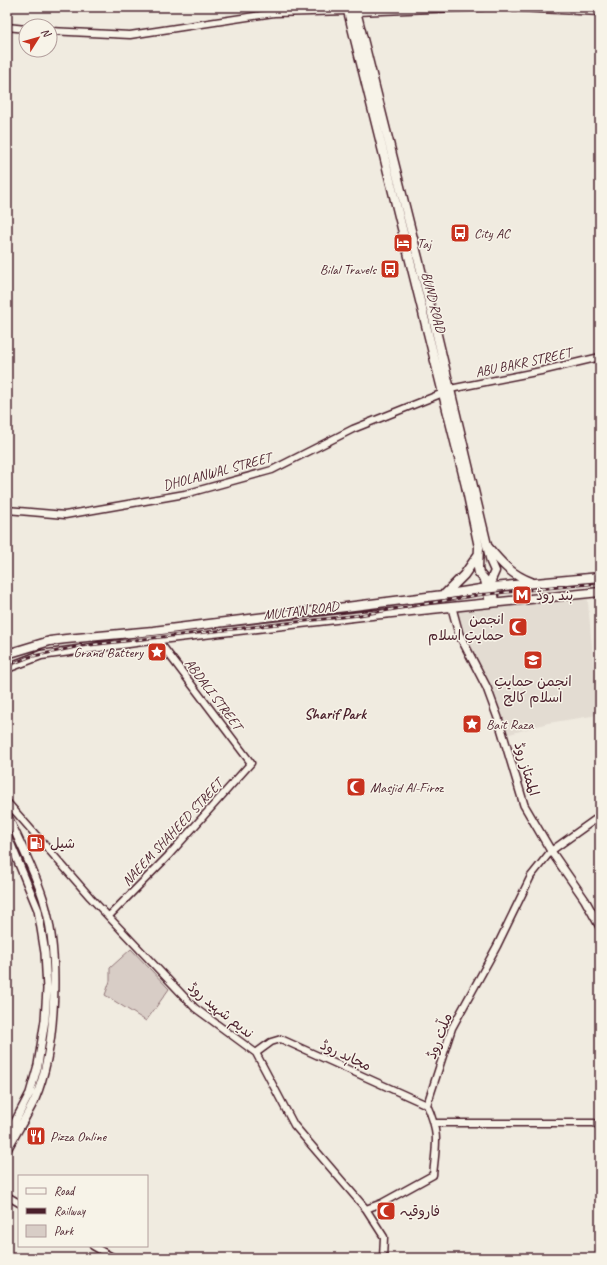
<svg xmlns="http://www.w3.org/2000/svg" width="607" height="1265" viewBox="0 0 607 1265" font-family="Caveat,'Playpen Sans Arabic',sans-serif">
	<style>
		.built { fill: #e3dcd2 }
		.green { fill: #d8cdc6; stroke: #917678 }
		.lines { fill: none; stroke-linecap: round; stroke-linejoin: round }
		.tertiary-casing { stroke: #4a1f2b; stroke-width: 9 }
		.secondary-casing { stroke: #4a1f2b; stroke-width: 10 }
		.primary-casing { stroke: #4a1f2b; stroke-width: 11 }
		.tertiary { stroke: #f7f3e8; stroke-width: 6 }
		.secondary { stroke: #f7f3e8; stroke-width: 7 }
		.primary { stroke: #f7f3e8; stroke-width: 8 }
		.rail-casing { stroke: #4a1f2b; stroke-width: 3 }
		.rail { stroke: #f7f3e8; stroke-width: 1.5; stroke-dasharray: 4.5; stroke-linecap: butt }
		.labels { text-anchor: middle; stroke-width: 3; stroke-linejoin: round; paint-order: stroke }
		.poi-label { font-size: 14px; fill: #4a1f2b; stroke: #f7f3e8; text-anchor: start }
		.street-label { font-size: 14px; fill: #4a1f2b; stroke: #f7f3e8 }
		.neighbourhood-label { font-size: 15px; font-weight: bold; fill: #4a1f2b; stroke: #f7f3e8 }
	</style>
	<rect width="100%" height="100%" fill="#f0ebe0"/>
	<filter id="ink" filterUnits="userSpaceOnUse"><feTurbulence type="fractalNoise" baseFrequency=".025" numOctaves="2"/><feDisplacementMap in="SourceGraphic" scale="8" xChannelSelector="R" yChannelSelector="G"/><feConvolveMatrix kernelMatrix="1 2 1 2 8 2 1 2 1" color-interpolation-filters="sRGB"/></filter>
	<g filter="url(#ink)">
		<path class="built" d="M587,591L598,715L548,723L503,736L487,688L464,644L452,608Z"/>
		<path class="green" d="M131,949L169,989L146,1021L105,995L110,981V968Z"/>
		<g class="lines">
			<g class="tertiary-casing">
				<path id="tertiary" d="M498,7L600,12
					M356,12L483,7
					M7,27L26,29
					M50,31L130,35L274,13L348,11
					M450,389L541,371L600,357
					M7,510L65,515L185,494L272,470L353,429L443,393
					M7,802L90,897L195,1008L256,1053L294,1125L366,1209L384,1237L383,1258
					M109,916L168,856L251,763L158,640
					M256,1053L271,1042L281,1039L427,1105
					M435,1123H594L600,1126
					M7,1196L19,1203
					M366,1209L382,1203L433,1175C436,1145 440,1134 427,1105L452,1028L497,946L531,876L551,851L600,816
					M93,1246L114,1258"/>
			</g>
			<g class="secondary-casing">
				<path id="secondary" d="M452,608L459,634L487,688L498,718L524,805L551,851L585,900L600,927
					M7,815C20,842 34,870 43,898C60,952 57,1047 35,1099C27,1116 16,1133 7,1150
					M7,835L38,910L45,953L47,989L45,1020L38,1065L30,1093L7,1137"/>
			</g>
			<g class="primary-casing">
				<path id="primary" d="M347,7L466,486L479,547L478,568L479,573L485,580L490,603
					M355,7L433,318L491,562L495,571L491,580L495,601
					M488,547C501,563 512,575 531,582
					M444,595L464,575L478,555
					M7,654L50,641L66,639L153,631L443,595L493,587L600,577
					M7,668L41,655L143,641L362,616L600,592"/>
			</g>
			<use href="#tertiary" class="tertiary"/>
			<use href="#secondary" class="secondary"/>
			<use href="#primary" class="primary"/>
			<g class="rail-casing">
				<path id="rail" d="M7,666L29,657L81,646L360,615L478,595L600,583"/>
			</g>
			<use href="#rail" class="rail"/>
		</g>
	</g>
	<defs>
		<g id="bus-square" transform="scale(1)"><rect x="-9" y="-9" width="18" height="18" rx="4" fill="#c8321e" stroke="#f7f3e8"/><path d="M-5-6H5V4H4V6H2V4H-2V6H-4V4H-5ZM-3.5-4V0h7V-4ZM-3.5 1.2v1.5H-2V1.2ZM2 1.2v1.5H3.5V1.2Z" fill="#fff"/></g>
		<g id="hotel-square" transform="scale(1)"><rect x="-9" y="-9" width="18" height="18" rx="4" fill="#c8321e" stroke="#f7f3e8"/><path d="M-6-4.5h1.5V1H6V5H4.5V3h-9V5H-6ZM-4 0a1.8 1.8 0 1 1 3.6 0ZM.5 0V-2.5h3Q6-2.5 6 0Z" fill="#fff"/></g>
		<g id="metro-square" transform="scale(1)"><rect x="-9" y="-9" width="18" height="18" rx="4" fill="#c8321e" stroke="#f7f3e8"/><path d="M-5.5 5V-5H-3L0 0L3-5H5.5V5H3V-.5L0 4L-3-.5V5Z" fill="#fff"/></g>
		<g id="mosque-square" transform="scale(1)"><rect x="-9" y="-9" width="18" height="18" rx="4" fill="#c8321e" stroke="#f7f3e8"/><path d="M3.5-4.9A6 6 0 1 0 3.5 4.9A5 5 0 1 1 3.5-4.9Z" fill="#fff"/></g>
		<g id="sight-square" transform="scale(1)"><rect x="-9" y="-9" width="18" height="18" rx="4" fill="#c8321e" stroke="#f7f3e8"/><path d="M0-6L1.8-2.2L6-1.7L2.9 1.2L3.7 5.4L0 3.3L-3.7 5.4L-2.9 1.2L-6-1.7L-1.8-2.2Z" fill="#fff"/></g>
		<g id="school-square" transform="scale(1)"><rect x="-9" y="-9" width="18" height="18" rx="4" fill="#c8321e" stroke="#f7f3e8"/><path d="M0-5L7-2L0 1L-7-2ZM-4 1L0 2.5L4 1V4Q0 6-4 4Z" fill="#fff"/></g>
		<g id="fuel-square" transform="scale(1)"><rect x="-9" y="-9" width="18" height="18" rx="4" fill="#c8321e" stroke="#f7f3e8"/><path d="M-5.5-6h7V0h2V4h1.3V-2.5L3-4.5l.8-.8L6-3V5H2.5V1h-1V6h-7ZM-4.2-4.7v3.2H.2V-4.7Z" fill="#fff"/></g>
		<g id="restaurant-square" transform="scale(1)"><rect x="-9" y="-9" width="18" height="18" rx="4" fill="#c8321e" stroke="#f7f3e8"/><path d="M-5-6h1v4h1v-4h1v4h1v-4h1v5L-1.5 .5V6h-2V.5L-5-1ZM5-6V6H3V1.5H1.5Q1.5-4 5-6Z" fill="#fff"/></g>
	</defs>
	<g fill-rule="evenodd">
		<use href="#bus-square" x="460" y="233"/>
		<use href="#hotel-square" x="403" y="243"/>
		<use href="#bus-square" x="390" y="269"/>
		<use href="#metro-square" x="522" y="595"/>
		<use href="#mosque-square" x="518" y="627"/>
		<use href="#sight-square" x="157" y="652"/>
		<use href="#school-square" x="533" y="660"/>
		<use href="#sight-square" x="472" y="724"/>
		<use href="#mosque-square" x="356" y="787"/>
		<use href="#fuel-square" x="36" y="843"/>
		<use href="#restaurant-square" x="36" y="1136"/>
		<use href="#mosque-square" x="386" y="1211"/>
	</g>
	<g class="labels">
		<g class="poi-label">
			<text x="474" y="238">City AC</text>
			<text x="417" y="248">Taj</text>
			<text x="376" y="274" text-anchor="end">Bilal Travels</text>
			<text x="536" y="600">بند روڈ</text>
			<text x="504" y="624" text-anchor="end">انجمن<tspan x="504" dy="16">حمایتِ اسلام</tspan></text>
			<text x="143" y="657" text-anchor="end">Grand Battery</text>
			<text x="533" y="686" text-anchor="middle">انجمن حمایتِ<tspan x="533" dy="16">اسلام کالج</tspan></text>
			<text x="486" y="729">Bait Raza</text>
			<text x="370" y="792">Masjid Al-Firoz</text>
			<text x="50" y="848">شیل</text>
			<text x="50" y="1141">Pizza Online</text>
			<text x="400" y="1216">فاروقیہ</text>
		</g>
		<g class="street-label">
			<text transform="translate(434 302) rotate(76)" y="5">BUND ROAD</text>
			<text transform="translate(523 362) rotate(-12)" y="5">ABU BAKR STREET</text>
			<text transform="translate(217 471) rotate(-15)" y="5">DHOLANWAL STREET</text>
			<text transform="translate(301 610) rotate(-7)" y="5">MULTAN ROAD</text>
			<text transform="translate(214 694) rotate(53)" y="5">ABDALI STREET</text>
			<text transform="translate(527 769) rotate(73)" y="5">الممتاز روڈ</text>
			<text transform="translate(172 832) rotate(-47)" y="5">NAEEM SHAHEED STREET</text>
			<text transform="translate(221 1010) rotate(39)" y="5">ندیم شہید روڈ</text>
			<text transform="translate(439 1036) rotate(-69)" y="5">ملّت روڈ</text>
			<text transform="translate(346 1055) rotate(25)" y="5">مجاہد روڈ</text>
		</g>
		<g class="neighbourhood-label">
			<text x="335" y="719">Sharif Park</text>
		</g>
	</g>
	<rect width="607" height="1265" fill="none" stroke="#f7f3e8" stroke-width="24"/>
	<rect x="12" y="12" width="583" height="1241" fill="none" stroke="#4a1f2b" stroke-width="1.5" filter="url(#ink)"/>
	<rect x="18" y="1175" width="130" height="72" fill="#f7f3e8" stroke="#b29e9c"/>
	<rect x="26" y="1188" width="20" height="6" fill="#f7f3e8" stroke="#b29e9c"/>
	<text x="54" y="1195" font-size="12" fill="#4a1f2b">Road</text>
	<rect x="26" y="1208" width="20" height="6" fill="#4a1f2b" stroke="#b29e9c"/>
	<text x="54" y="1215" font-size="12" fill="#4a1f2b">Railway</text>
	<rect x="26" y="1225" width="20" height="12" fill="#d8cdc6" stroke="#b29e9c"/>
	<text x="54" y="1235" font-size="12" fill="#4a1f2b">Park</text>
	<g transform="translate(38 38) rotate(53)"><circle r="19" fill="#f7f3e8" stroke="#b29e9c"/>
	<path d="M0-3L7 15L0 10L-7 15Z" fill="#c8321e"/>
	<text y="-6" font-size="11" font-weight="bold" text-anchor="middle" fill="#4a1f2b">N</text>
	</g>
</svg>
